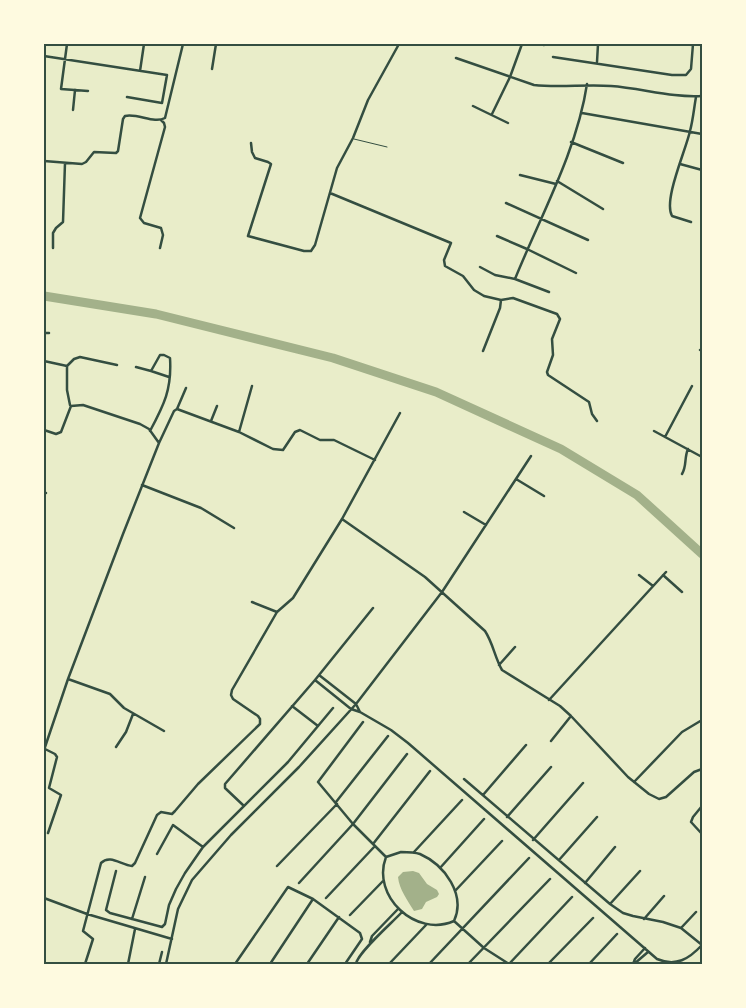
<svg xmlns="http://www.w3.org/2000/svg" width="746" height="1008" viewBox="0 0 746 1008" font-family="'PT Sans Narrow',sans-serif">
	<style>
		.water { fill: #a3b18a }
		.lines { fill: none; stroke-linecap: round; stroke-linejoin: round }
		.river { stroke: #a3b18a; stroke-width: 9 }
		.service { stroke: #344e41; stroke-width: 1 }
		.minor { stroke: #344e41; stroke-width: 2.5 }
		.neatline { fill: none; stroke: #344e41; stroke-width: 2 }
	</style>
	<rect width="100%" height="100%" fill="#e9edc9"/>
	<path class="water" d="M413,871L419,873L427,884L437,890L439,894L437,897L426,902L422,909L414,911C408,901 399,889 398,877L403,872Z"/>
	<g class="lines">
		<path class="river" d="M44,296L156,314L333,358L436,392L561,449L637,495L702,554"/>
		<path class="service" d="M354,139L387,147"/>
		<path class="minor" d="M67,44L61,89L88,91
			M174,44H176
			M540,44L544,45
			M681,44L693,45
			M44,56L167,75L162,103L127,97
			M553,57L672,75H686L691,69L693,44
			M456,58L534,85C559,88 585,84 611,86C641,88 672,98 702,96
			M597,62L598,44
			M212,69L216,44
			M140,71L144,44
			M473,106L508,123
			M73,110L75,90
			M582,113L702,134
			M492,114L510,77L522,44
			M571,142L623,163
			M251,143L252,152L255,158L268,162L271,164L248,236L304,251H311L315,245L337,168L353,138L368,100L399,44
			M44,161L82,164L86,162L94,152L116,153L118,151L123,119L125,116C138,113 154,124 165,118L183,44
			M680,164L702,170
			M520,175L556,184
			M557,181L603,209
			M330,193L451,243L444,260L445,266L463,276L474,290L484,296L501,300L513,298L557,314L560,319L552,339L553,355L547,372L548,375L589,402L592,414L597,421
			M506,203L588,240
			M691,222L672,216C663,200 686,150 690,131C693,120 694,108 696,97
			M497,236L527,249L576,273
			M53,248V233L56,228L63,222L65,163
			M160,248L163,235L161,228L144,223L140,218L165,127L164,123L161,120
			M480,267L495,275L515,279L549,292
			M515,279C540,217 577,151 587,84
			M44,333H49
			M700,350L702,351
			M483,351L500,308L501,300
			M44,361L67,366V390L70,405
			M67,366L74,359L80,357L117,365
			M136,367L151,371L160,355H164L170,358C172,389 164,405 150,431
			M151,371L169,377
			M177,409L186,388
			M211,421L217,406
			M44,430L56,434L61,432L71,406L83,405L140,424L149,429L159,443
			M654,431L702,457
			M239,432L252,386
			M665,437L692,386
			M682,474C687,466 684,458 688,449
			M516,479L544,496
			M142,485L201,508L234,528
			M44,493H46
			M464,512L486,525
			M342,519L425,577L485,631C493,643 495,658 502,670L560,706L571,716L628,777L649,794L659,799L666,797L694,772L702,769
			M639,575L653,586
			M663,575L682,592
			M252,602L277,612
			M499,665L515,647
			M319,675L356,704L360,712
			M68,679L110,694L124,708L164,731
			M315,680L351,709L360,712L391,730L408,743L657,959C676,967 689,959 702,945
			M549,700L666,572
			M292,706L318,726
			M363,722L318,782L353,824L386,857
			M551,741L571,716
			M116,747L126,732L133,714
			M45,749L55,754L57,757L49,788L61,795L48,833
			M44,750L68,679L123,534L159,443L174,411L177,409L239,432L273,449L283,450L295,432L300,430L320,440H334L375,460
			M464,779L610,904L623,913L633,916L663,922L681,928L702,945
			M634,782L682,732L702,720
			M483,795L526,745
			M336,802L388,736
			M244,806L225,788V784L315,680L373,608
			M702,806L693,817L691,822L702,834
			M507,817L551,767
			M533,840L583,783
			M373,844L430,771
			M401,852C407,852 414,852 420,854C445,865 466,895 454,921C416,938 371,896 386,857Z
			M414,852L462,800
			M157,854L173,825L203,847
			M559,860L597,817
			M277,866L337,804
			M440,868L484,819
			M116,871L106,910L110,913L162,927L165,924L169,905L176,889L185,873L203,847L288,762L333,708
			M299,883L353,824L407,754
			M585,883L615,847
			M455,891L502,841
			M44,898L87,914L172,939
			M326,898L375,846
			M610,904L640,871
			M350,915L383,881
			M132,919L145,877
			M644,919L664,896
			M454,921L484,948L509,964
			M681,928L696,912
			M370,942L372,936L398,909
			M85,964L93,939L83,931L101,863C110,854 121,865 132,866L135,863L157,815L161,812L172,814L175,811L198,784L260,724V719L258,716L233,699L231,695L232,690L277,612L293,598L342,519L400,413
			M128,964L135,929
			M159,964L162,952
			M166,964L178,909L192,880L231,835L299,767L356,704L442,592L531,456
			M235,964L288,887L313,899L360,933L362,939L345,964
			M270,964L313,899
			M307,964L339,917
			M356,964C357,953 393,922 402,912
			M389,964L426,925
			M429,964L529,858
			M468,964L550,879
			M509,964L572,897
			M548,964L593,918
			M589,964L617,934
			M633,964L635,959L645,948
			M634,964L648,952"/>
	</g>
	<rect width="746" height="1008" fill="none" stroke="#fefae0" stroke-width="90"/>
	<rect x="45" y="45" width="656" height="918" class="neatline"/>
</svg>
